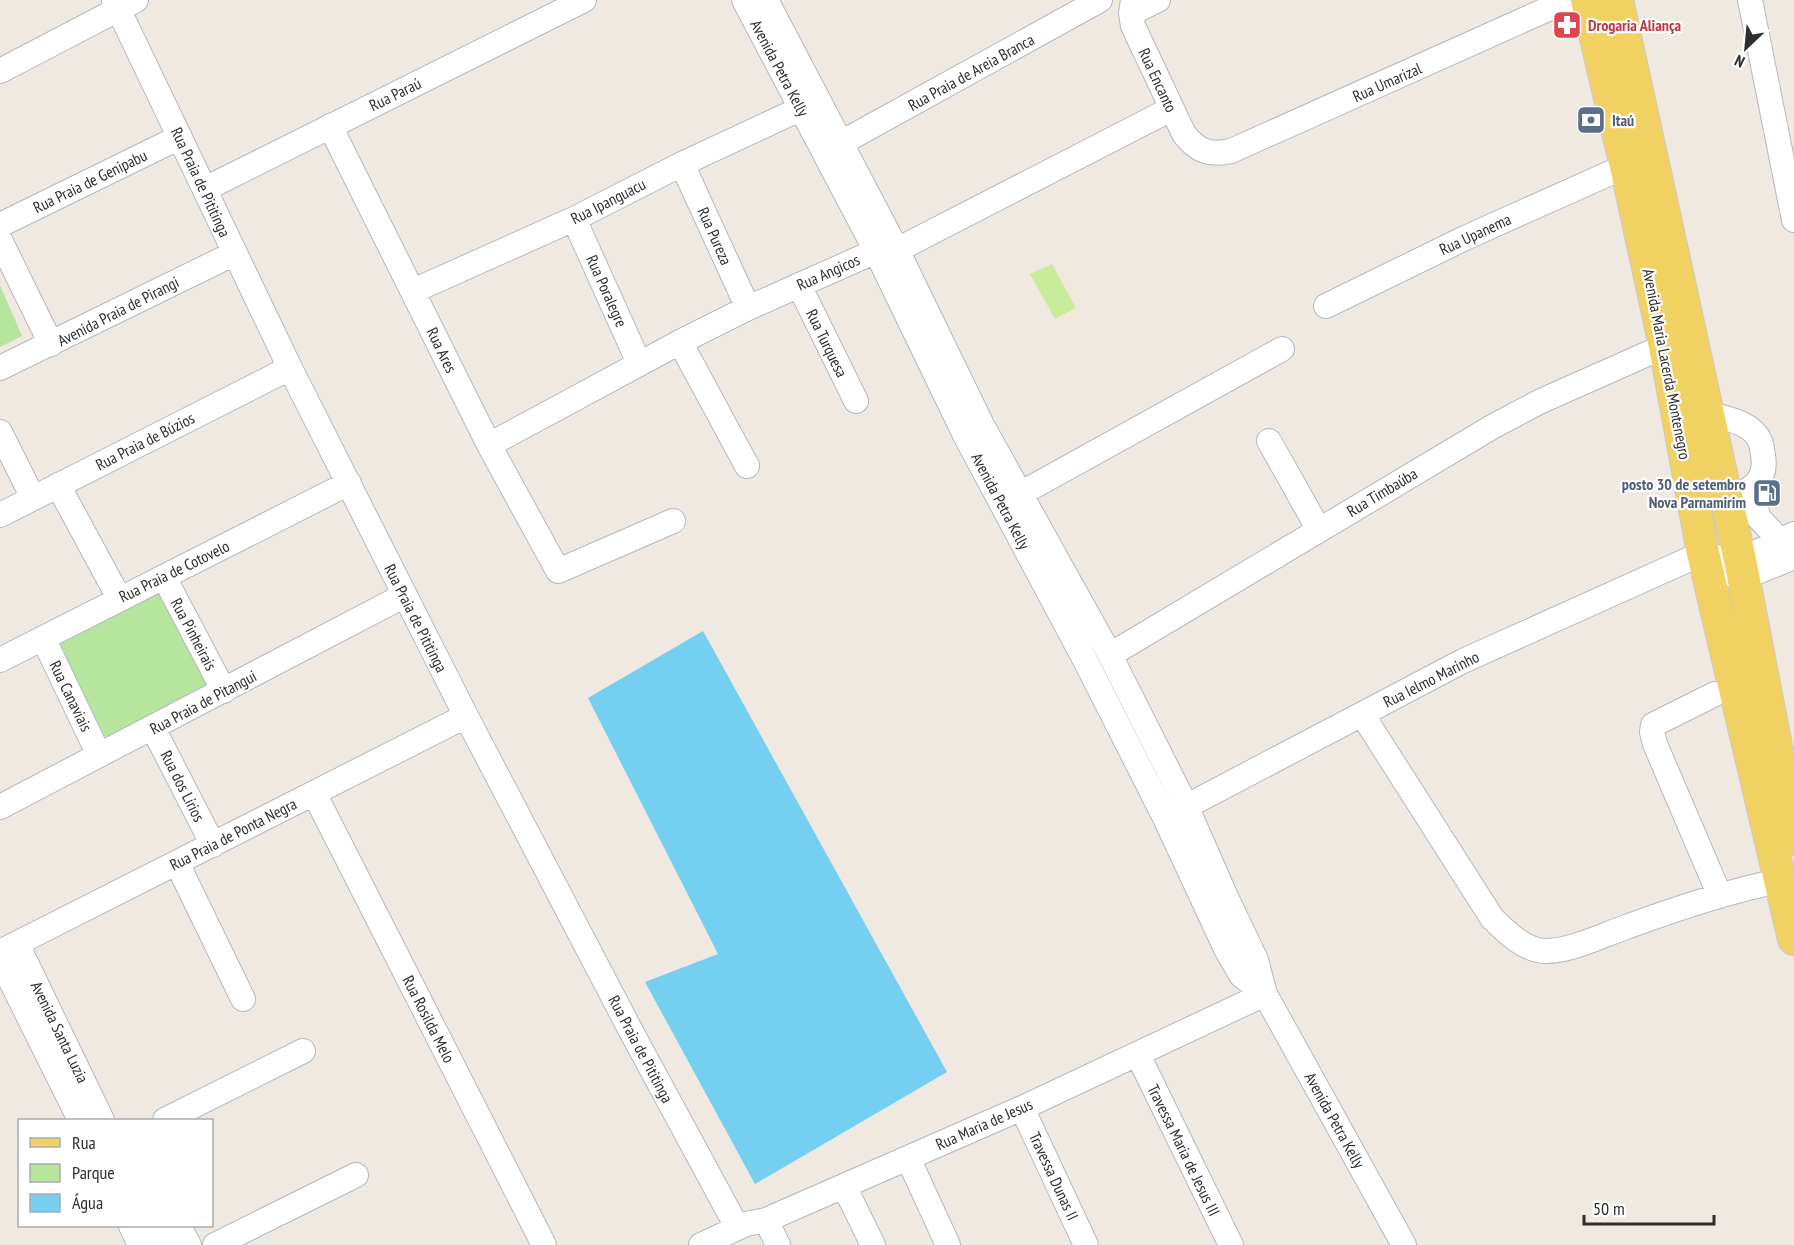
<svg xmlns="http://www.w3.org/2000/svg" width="1794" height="1245" viewBox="0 0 1794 1245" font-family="'PT Sans Narrow',sans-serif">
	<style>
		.green { fill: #b6e59e }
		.pitch { fill: #c9ec9a }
		.water { fill: #75cff0 }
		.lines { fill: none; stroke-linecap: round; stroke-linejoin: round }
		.minor-casing { stroke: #b4b7c1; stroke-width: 26 }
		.major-casing { stroke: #c9c9c9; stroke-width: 34 }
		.minor { stroke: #fff; stroke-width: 24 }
		.major { stroke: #f2d163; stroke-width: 32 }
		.labels { text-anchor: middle; stroke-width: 4.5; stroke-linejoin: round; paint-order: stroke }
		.health-label { font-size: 16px; font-weight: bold; fill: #be3a42; stroke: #fff; text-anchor: start }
		.street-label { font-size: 16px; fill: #2e2e2e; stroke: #fff }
		.service-label { font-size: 16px; font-weight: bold; fill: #4e5e75; stroke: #fff; text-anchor: start }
	</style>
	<rect width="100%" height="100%" fill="#efe9e1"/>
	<path class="green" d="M0,285L22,336L0,347Z
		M161,594L207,681L205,688L111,736H103L57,646L59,642L153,595Z"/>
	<path class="pitch" d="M1052,264L1076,308L1055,319L1030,274Z"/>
	<path class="water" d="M703,631L947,1072L755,1184L645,982L718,954L588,698Z"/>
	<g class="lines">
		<g class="minor-casing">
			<path id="minor" d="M114,0L290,368L466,716L632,1033L737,1227
				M744,0L876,251L965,435L1086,662L1165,818L1226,949L1241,975L1265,994
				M766,0L897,250L982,425L1110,655L1186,806L1227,899L1256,960L1265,994L1404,1245
				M1133,0L1131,13L1133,26L1184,134C1197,151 1210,156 1231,151L1568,0
				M1750,0L1794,220
				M1131,13L1158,0
				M0,71L136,0
				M330,126L489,445L558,571L673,521
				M841,143L1100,0
				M682,164L748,308
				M205,189L584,0
				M574,219L639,363
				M0,225L180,137
				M0,240L51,344
				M799,285L856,401
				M413,291L574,219L682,164L802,108
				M1326,306L1465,238L1626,166
				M680,342L747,466
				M0,368L235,253
				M1707,413C1724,418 1752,422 1760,441C1762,445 1762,451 1763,455C1768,483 1748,491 1726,502
				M0,432L33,498
				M1269,441L1319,530
				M489,445L680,342L748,308L876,251L897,250L1171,109
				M58,485L119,598
				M1749,490L1759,518L1780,541
				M1020,494L1282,349
				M0,515L290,368
				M1728,574L1743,578L1794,557
				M164,577L224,691
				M43,638L99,755
				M1110,655L1492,427L1539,402L1665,346
				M0,660L349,483
				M1715,694L1653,725L1652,732L1655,744L1720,896
				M1362,714L1492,918C1506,932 1525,951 1546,951C1572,951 1605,934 1629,926C1678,908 1729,891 1779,881
				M153,728L213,845
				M314,793L544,1245
				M0,807L405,595
				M1172,814L1463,661L1703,553L1722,559L1740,560L1794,534
				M177,863L243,999
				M17,944L102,1120
				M0,952L466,716
				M0,959L80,1120
				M1138,1055L1231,1245
				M1022,1108L1086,1245
				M165,1120L303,1051
				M908,1158L948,1245
				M844,1186L873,1245
				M766,1220L778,1245
				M131,1226L140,1245
				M154,1226L164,1245
				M179,1226L189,1245
				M215,1245L356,1175
				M701,1245L746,1224L766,1220L1022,1108L1265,994"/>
		</g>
		<g class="major-casing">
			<path id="major" d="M1587,0L1626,166L1665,346L1703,553L1794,939
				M1617,0L1740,560L1794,839"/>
		</g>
		<use href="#minor" class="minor"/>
		<use href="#major" class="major"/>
	</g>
	<defs>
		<g id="pharmacy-square" transform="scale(1.5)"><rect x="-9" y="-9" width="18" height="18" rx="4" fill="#e0444e" stroke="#fff"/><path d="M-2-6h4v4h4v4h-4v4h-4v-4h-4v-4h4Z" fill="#fff"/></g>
		<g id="bank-square" transform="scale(1.5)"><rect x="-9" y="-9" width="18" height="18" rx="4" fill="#5c6f8a" stroke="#fff"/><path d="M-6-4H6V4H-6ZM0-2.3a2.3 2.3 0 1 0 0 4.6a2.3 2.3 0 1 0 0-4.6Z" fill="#fff"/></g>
		<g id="fuel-square" transform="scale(1.5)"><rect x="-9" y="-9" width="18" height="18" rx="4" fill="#5c6f8a" stroke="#fff"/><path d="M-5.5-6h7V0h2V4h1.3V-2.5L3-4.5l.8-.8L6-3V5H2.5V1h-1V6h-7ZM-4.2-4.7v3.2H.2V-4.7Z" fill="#fff"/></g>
	</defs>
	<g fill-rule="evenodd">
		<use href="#pharmacy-square" x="1567" y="25"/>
		<use href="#bank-square" x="1591" y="120"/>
		<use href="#fuel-square" x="1767" y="493"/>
	</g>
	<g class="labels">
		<g class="health-label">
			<text x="1588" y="31">Drogaria Aliança</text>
		</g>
		<g class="street-label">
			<text transform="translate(780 68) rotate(62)" y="6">Avenida Petra Kelly</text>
			<text transform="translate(971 72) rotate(-29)" y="6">Rua Praia de Areia Branca</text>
			<text transform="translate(1158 80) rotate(65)" y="6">Rua Encanto</text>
			<text transform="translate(1387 82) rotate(-24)" y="6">Rua Umarizal</text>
			<text transform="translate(395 94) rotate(-26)" y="6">Rua Paraú</text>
			<text transform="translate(90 181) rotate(-26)" y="6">Rua Praia de Genipabu</text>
			<text transform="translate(201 182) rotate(65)" y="6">Rua Praia de Pititinga</text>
			<text transform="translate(608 201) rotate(-27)" y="6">Rua Ipanguacu</text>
			<text transform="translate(1475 234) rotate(-25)" y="6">Rua Upanema</text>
			<text transform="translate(715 236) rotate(66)" y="6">Rua Pureza</text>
			<text transform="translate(828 272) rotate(-24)" y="6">Rua Angicos</text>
			<text transform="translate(607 291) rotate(66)" y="6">Rua Poralegre</text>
			<text transform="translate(118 311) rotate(-27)" y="6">Avenida Praia de Pirangi</text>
			<text transform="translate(827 343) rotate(64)" y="6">Rua Turquesa</text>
			<text transform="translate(442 350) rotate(64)" y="6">Rua Ares</text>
			<text transform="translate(1667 364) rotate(79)" y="6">Avenida Maria Lacerda Montenegro</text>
			<text transform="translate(145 441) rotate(-27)" y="6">Rua Praia de Búzios</text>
			<text transform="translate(1382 492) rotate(-31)" y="6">Rua Timbaúba</text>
			<text transform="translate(1001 501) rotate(62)" y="6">Avenida Petra Kelly</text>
			<text transform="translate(174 571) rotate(-26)" y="6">Rua Praia de Cotovelo</text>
			<text transform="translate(416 618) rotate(63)" y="6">Rua Praia de Pititinga</text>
			<text transform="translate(194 634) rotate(62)" y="6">Rua Pinheirais</text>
			<text transform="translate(1431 679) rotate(-27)" y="6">Rua Ielmo Marinho</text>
			<text transform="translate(71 696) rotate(64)" y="6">Rua Canaviais</text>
			<text transform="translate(203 702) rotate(-28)" y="6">Rua Praia de Pitangui</text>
			<text transform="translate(183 786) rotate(63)" y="6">Rua dos Lírios</text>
			<text transform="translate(233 834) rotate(-27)" y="6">Rua Praia de Ponta Negra</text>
			<text transform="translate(429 1019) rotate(63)" y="6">Rua Rosilda Melo</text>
			<text transform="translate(60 1032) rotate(64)" y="6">Avenida Santa Luzia</text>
			<text transform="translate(641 1049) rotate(62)" y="6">Rua Praia de Pititinga</text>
			<text transform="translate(1335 1120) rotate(61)" y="6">Avenida Petra Kelly</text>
			<text transform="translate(984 1124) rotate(-24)" y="6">Rua Maria de Jesus</text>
			<text transform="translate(1184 1150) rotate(64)" y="6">Travessa Maria de Jesus III</text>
			<text transform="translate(1054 1176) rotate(65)" y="6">Travessa Dunas II</text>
		</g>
		<g class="service-label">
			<text x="1612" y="126">Itaú</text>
			<text x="1746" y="490" text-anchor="end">posto 30 de setembro<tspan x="1746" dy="18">Nova Parnamirim</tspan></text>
		</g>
	</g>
	<rect x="18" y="1119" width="195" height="108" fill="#ffffff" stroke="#ababab" stroke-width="1.5"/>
	<rect x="30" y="1138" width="30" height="9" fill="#f2d163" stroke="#ababab" stroke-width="1.5"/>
	<text x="72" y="1149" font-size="18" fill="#2e2e2e">Rua</text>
	<rect x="30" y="1164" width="30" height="18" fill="#b6e59e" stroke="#ababab" stroke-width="1.5"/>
	<text x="72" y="1179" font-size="18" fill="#2e2e2e">Parque</text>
	<rect x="30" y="1194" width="30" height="18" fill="#75cff0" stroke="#ababab" stroke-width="1.5"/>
	<text x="72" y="1209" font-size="18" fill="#2e2e2e">Água</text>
	<g transform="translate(1746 48) rotate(206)" stroke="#ffffff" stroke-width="4.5" paint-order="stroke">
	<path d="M0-4.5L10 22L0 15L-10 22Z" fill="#2e2e2e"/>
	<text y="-9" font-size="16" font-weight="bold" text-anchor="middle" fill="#2e2e2e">N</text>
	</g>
	<path d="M1584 1215v9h130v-9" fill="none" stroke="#2e2e2e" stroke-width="3"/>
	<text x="1593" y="1215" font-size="18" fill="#2e2e2e" stroke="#ffffff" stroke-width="4.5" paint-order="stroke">50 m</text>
</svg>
